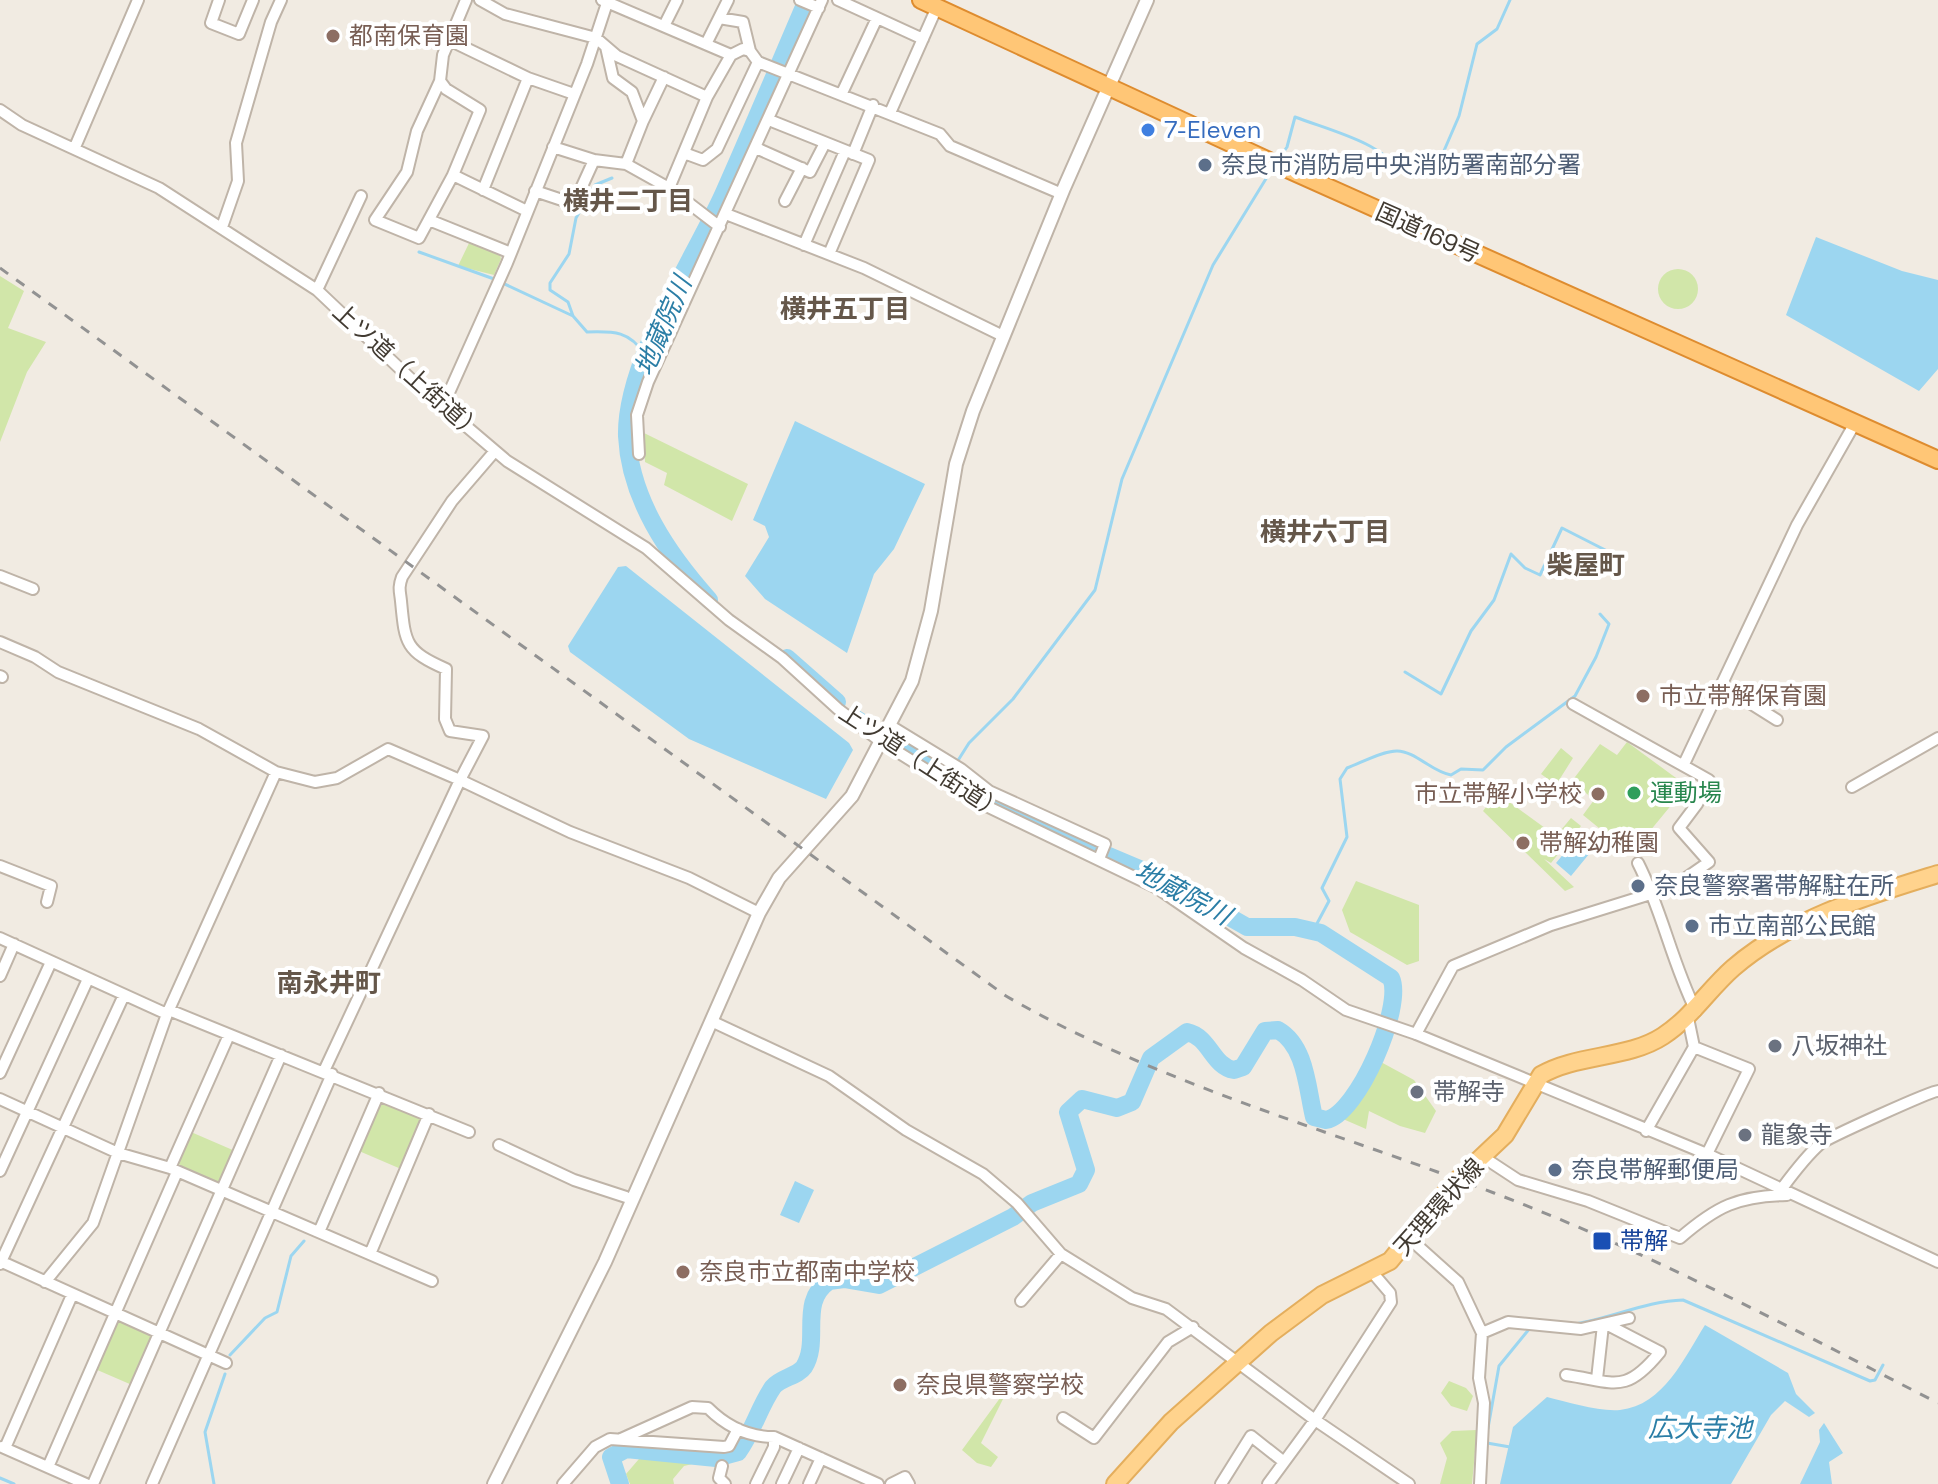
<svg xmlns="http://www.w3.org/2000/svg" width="1938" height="1484" viewBox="0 0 1938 1484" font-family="'Space Grotesk','Noto Sans JP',sans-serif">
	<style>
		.green { fill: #d1e6a9 }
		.water { fill: #9cd6f0 }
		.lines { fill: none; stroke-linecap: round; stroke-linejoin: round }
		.stream { stroke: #9cd6f0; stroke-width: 3 }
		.river { stroke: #9cd6f0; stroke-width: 18 }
		.minor-casing { stroke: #bfb4a8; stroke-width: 14 }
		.tertiary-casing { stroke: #bfb4a8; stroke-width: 16 }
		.primary-casing { stroke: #e4ae5d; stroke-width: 20 }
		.trunk-casing { stroke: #de8c2f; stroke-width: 20 }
		.minor { stroke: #fff; stroke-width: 10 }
		.tertiary { stroke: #fff; stroke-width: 12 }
		.primary { stroke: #ffd38d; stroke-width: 16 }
		.trunk { stroke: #ffc676; stroke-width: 16 }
		.rail { stroke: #929292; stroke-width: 3; stroke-dasharray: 10 10; stroke-linecap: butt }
		.primary-bridge-casing { stroke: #e4ae5d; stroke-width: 20; stroke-linecap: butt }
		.primary-bridge { stroke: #ffd38d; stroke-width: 16 }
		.education-dot { fill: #8d6e63; stroke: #fff; stroke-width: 3 }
		.shop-dot { fill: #3f7fe0; stroke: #fff; stroke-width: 3 }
		.service-dot { fill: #5c6f8a; stroke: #fff; stroke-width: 3 }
		.leisure-dot { fill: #2e9e5b; stroke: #fff; stroke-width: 3 }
		.worship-dot { fill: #6b7280; stroke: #fff; stroke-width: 3 }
		.transit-dot { fill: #1a4fb4; stroke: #fff; stroke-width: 3 }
		.labels { text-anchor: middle; stroke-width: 8; stroke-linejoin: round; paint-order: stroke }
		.education-label { font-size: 24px; fill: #785e54; stroke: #fff; text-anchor: start }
		.shop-label { font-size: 24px; fill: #366cbe; stroke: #fff; text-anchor: start }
		.service-label { font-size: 24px; fill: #4e5e75; stroke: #fff; text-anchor: start }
		.street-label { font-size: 24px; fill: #423b32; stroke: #fff }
		.leisure-label { font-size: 24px; fill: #27864d; stroke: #fff; text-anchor: start }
		.worship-label { font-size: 24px; fill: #5b616d; stroke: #fff; text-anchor: start }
		.transit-label { font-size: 24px; fill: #164399; stroke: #fff; text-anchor: start }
		.neighbourhood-label { font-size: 26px; font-weight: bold; fill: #65574a; stroke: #fff }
		.water-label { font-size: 26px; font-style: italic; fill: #2b7ea6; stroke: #fff }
	</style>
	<rect width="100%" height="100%" fill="#f1ebe2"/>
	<path class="green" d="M470,241L499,250L501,259L494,275L458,266Z
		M1658 289a20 20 0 1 1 40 0a20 20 0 1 1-40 0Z
		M0,276L24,291L8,328L46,342L27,372L0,442Z
		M644,433L748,484L732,521L664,485L667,473L645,462Z
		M1627,742L1687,786L1631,854L1583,815L1594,800L1572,781L1600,744L1617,755Z
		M1561,748L1573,758L1556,785L1541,774Z
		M1497,793L1556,836L1571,818L1581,826L1551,863L1544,859L1574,887L1565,891L1483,811Z
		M1356,881L1419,905V961L1407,965L1350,932L1342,910Z
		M1379,1061L1414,1080L1436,1111L1425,1133L1400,1126L1369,1111L1366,1129L1343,1119L1358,1104Z
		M385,1100L420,1115L422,1120L401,1169L359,1151L380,1102Z
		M191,1132L235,1151L222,1181L216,1184L181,1169L178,1161Z
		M121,1322L150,1334L152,1339L132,1385L95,1369L115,1323Z
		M1449,1381L1466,1388L1473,1396L1467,1411L1451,1406L1441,1393Z
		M1011,1383L981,1443L998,1457L991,1467L977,1463L962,1450Z
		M1477,1430L1472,1484H1440L1447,1458L1440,1443L1452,1431Z
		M645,1452L714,1453L713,1459L684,1466L673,1479L674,1484H630L626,1474Z"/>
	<path class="water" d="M1816,237L1902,271L1938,280V369L1919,391L1786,315Z
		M795,421L925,484L894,549L874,574L847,653L765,599L745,576L769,537L765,526L753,520Z
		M626,566L849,743L853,750L826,799L689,739L570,652L568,646L618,567Z
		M1579,835L1594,848L1571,876L1556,863Z
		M795,1181L814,1190L799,1223L780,1215Z
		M1705,1325L1788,1373L1796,1394L1815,1413L1809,1417L1785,1401L1771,1415L1731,1484H1500L1513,1427L1547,1397C1568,1402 1599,1412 1620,1410C1664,1405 1684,1358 1705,1325Z
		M1824,1423L1843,1453L1829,1462L1832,1484H1800L1820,1442L1819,1430Z"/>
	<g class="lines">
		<path class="stream" d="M1278,160L1287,147L1295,117C1319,126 1344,133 1366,144C1385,153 1397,168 1419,176L1429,173L1440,160L1459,116L1477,44L1497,29L1510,0
			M612,178L595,185L576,218L569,254L550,283V290L568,302L573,316L587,332C614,331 630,331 645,355
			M419,252L494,279L573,316
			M1405,672L1441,694L1471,631L1494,600L1511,554L1525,568L1540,575L1562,528L1617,556
			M957,762L969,743L1013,699L1095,590L1122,479L1213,265L1272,169
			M1313,931L1329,901L1322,888L1347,837L1340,779L1347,768C1361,763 1382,751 1397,751C1415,751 1432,772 1451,775L1461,769L1483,770L1506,747L1575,696L1596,657L1609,624L1600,614
			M317,1223L338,1175
			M1575,1324C1612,1318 1647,1301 1683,1300L1870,1381L1875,1380L1883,1365
			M230,1355L265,1318L277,1312L291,1256L304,1241
			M1488,1428L1499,1366L1530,1328
			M1487,1443L1510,1447
			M1476,1477L1477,1456
			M0,1478L14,1484
			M214,1484L205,1432L225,1374"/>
		<path class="river" d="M709,600C668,554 630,499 627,436C625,363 693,261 723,195C752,130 779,65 807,0
			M787,658L837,702
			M620,1484L611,1457L626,1449L716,1458L738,1452C753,1432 759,1407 773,1387C780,1378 798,1376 804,1367C821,1340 798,1302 829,1281L844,1279L879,1285L1013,1217L1032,1203L1079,1184L1086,1170L1068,1112L1082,1099L1117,1108L1132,1102L1151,1058L1187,1032C1210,1037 1212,1066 1234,1070L1243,1067L1265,1031L1278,1030C1306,1046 1307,1088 1314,1117L1326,1120C1358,1114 1404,1006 1391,978L1321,933L1295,927H1247L1161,878L1014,816L856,719"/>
		<g class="minor-casing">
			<path id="minor" d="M219,0L211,23L239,34L253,0
				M466,0L443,55L440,81L446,89L480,110L453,175L527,211
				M480,0L505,14L596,38L617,56L707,97
				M602,0L731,55L743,49L750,51L758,62L940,134L950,146L1062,194
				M800,0L819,8
				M838,0L923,39
				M719,18L743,22L750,51
				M664,26L677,0
				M449,40L528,78L574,94
				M706,44L728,0
				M606,47L613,78L632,92L643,121L626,164
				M440,81L417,131L407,172L375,220L419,238L453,175
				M842,93L877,18
				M0,110L22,125L159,188L317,290L413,381L507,461L646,548L729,620L782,658L838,709L880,741L978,802L1157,888L1244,948L1302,980L1346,1010L1416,1034L1707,1154L1938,1262
				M890,113L937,7
				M769,120L869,160L829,254
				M643,121L664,77
				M75,147L138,0
				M553,147L594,160L626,164L669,188L720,227
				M756,148L810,172L825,143
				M684,153L703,160L717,149L758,62
				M853,154L873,105
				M669,188L707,97L731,55
				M483,190L528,78
				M535,191L574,204L594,160
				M785,201L802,168
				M726,214L864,268L1003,336
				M429,220L511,253
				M222,227L238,181L236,143L271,22L281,0
				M804,245L845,151
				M317,290L361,196
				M443,406L507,263L587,64L608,0
				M495,451L452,501L402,577C398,588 400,591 401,601C405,643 405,651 446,669L445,719L450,731L483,736L460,780L570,832L689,878L759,913
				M639,454L637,415L648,382L822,0
				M0,576L33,589
				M0,642L35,657L58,672L199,729L276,772L315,782L337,778L388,749L460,780L324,1071
				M0,676L2,677
				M1723,686L1777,720
				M889,725L961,769L989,791L1105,844L1099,859
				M1684,764L1797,525L1855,423
				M1852,787L1938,738
				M1638,863C1662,910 1672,963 1696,1011
				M0,866L51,886L47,902
				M0,938L167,1014
				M0,976L14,944
				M169,1010L469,1132
				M711,1021L829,1076L906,1130L983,1174L1017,1203L1061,1254L1132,1298L1166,1309L1315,1420L1409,1484
				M1416,1034L1453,966L1551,925L1673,887L1709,862L1679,828L1697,804L1709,780L1573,704
				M1694,1047L1749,1069L1707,1154
				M0,1073L51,962
				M0,1099L118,1153L170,1168L432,1281
				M1646,1131L1694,1047L1688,1018
				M499,1145L574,1180L626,1197
				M1483,1157L1518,1180L1588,1201L1680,1238C1717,1206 1738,1196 1787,1195
				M170,1168L229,1035
				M0,1171L88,979
				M1780,1191C1792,1175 1805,1157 1820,1144C1827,1138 1931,1091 1938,1091
				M319,1232L379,1093
				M1410,1239L1458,1282L1482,1333L1479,1378L1484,1403L1480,1484
				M370,1254L429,1114
				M0,1261L226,1363
				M0,1264L124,995
				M45,1282L93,1223L167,1014L276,772
				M1021,1301L1061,1254
				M1482,1333L1508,1322L1581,1329L1629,1318
				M1566,1375C1615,1382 1625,1395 1660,1352L1608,1325
				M1597,1379L1603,1325
				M1063,1418L1094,1438L1168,1342L1193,1327
				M621,1439L692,1407L708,1408C726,1426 748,1437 774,1437L878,1484
				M2,1447L86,1484
				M5,1448L72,1295
				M722,1466L719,1478L725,1484
				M48,1467L177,1172
				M93,1484L281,1055
				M152,1484L332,1074
				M563,1484L595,1447L610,1439L724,1447L729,1446L738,1429
				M756,1484L774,1447V1437
				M782,1484L799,1448
				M809,1484L821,1458
				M891,1484L905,1477L909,1484
				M1221,1484L1251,1436L1284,1462
				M1268,1484L1315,1420L1391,1302L1390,1293L1372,1272"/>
		</g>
		<g class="tertiary-casing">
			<path id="tertiary" d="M494,1484L605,1262L759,913L779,878L852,796L912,681L931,611L956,464L973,411L1064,188L1147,0"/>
		</g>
		<g class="primary-casing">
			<path id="primary" d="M1469,1169L1505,1135L1541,1075C1577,1054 1628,1059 1663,1036C1692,1017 1708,990 1733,968C1791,918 1867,896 1938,874
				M1115,1484L1171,1422L1271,1333L1322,1295L1390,1261L1451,1186"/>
		</g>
		<g class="trunk-casing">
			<path id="trunk" d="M921,0L1267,160L1938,460"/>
		</g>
		<use href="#minor" class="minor"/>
		<use href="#tertiary" class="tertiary"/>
		<use href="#primary" class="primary"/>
		<use href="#trunk" class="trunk"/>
		<path class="rail" d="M0,268L1006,996C1156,1083 1333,1131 1494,1193C1647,1251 1793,1329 1938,1403"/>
		<g class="primary-bridge-casing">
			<path id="primary-bridge" d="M1451,1186L1469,1169"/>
		</g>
		<use href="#primary-bridge" class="primary-bridge"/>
	</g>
	<g class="education-dot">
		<circle cx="333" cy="36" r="8"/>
		<circle cx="1643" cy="696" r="8"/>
		<circle cx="1598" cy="794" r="8"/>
		<circle cx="1523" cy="843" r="8"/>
		<circle cx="683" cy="1272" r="8"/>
		<circle cx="900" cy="1385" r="8"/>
	</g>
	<circle class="shop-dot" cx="1148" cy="130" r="8"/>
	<g class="service-dot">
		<circle cx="1205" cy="165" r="8"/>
		<circle cx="1638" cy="886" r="8"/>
		<circle cx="1692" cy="926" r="8"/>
		<circle cx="1555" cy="1170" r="8"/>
	</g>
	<circle class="leisure-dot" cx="1634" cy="793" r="8"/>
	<g class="worship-dot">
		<circle cx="1775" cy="1046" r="8"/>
		<circle cx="1417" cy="1092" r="8"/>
		<circle cx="1745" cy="1135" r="8"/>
	</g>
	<rect class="transit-dot" x="1592" y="1231" width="20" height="20" rx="4"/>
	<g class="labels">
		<g class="education-label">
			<text x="349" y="44">都南保育園</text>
			<text x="1659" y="704">市立帯解保育園</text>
			<text x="1582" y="802" text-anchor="end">市立帯解小学校</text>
			<text x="1539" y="851">帯解幼稚園</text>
			<text x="699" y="1280">奈良市立都南中学校</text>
			<text x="916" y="1393">奈良県警察学校</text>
		</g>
		<g class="shop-label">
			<text x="1164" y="138">7-Eleven</text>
		</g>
		<g class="service-label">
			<text x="1221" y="173">奈良市消防局中央消防署南部分署</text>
			<text x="1654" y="894">奈良警察署帯解駐在所</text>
			<text x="1708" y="934">市立南部公民館</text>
			<text x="1571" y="1178">奈良帯解郵便局</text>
		</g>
		<g class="street-label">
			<text transform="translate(1428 233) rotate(24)" y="8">国道169号</text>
			<text transform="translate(408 372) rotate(42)" y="8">上ツ道（上街道）</text>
			<text transform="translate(922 762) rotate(33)" y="8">上ツ道（上街道）</text>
			<text transform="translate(1439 1207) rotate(-48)" y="8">天理環状線</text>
		</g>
		<g class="leisure-label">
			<text x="1650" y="801">運動場</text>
		</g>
		<g class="worship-label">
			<text x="1791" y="1054">八坂神社</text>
			<text x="1433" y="1100">帯解寺</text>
			<text x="1761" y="1143">龍象寺</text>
		</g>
		<g class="transit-label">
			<text x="1620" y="1249">帯解</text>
		</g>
		<g class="neighbourhood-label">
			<text x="628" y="210">横井二丁目</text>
			<text x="845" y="318">横井五丁目</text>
			<text x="1325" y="541">横井六丁目</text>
			<text x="1586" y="574">柴屋町</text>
			<text x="329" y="992">南永井町</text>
		</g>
		<g class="water-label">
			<text transform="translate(663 326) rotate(-67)" y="9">地蔵院川</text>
			<text transform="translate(1183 893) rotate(28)" y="9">地蔵院川</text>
			<text x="1700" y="1437">広大寺池</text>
		</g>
	</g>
</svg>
